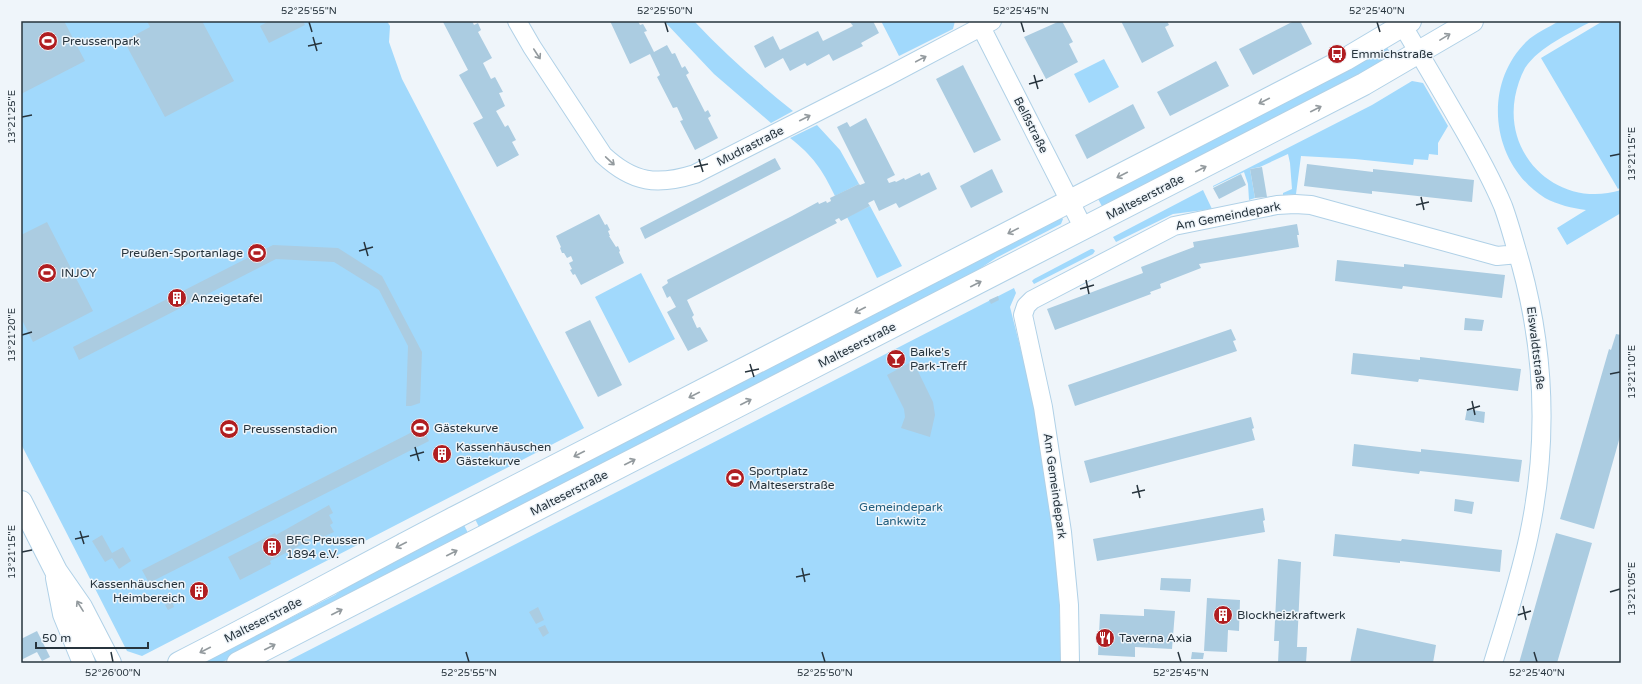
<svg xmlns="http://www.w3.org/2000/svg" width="1642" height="684" viewBox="0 0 1642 684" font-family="'Varela Round',sans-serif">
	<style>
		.green { fill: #a1d9fc }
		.building { fill: #abcce1 }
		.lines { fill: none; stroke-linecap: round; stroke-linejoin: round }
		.street-casing { stroke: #b0d1e7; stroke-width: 20 }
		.secondary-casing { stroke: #b0d1e7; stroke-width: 24 }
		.street { stroke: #fff; stroke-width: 18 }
		.secondary { stroke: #fff; stroke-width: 22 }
		.oneway { stroke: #939a9e }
		.ticks { fill: none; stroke: #27343d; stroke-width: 1.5 }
		.labels { text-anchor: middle; stroke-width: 3; stroke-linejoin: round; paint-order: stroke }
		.poi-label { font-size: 12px; fill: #27343d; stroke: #eff5fa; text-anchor: start }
		.street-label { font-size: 12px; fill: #27343d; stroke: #eff5fa }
		.park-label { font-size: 12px; fill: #215e7f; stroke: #eff5fa }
		.neatline { fill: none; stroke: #27343d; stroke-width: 1.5 }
		.ticks-label { font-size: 10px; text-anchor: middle; fill: #27343d }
	</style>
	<rect width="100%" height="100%" fill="#eff5fa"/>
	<path class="green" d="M21,21H387L390,26L389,42L402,79L584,428L142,656L127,651L21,444Z
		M664,21H694C725,54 758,83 793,111L771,123L714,74Z
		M881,21H955L953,29L899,56Z
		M1559,21H1592C1569,34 1540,46 1525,68C1520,77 1517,87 1515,97C1504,159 1561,209 1621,190V213L1567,245L1557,228L1586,210C1572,208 1558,205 1545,198C1492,165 1481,87 1526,42C1535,33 1548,28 1559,21Z
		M1603,21H1621V187L1618,189L1541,58Z
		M1386,46L1394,58L1104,210L1097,197Z
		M1104,59L1119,87L1089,103L1074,74Z
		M1412,81L1423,83L1448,126L1438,143V155L1429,154L1428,160L1414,159L1413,165L1355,159L1301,156L1296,194L1283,195V193L1292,189L1290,163L1288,154L1260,167L1250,169L1255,198L1249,200L1248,184L1244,172L1213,187V186L1372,105Z
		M817,125L840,150L859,184L835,196C822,169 813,156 790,138Z
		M1203,190L1212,209L1173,214L1116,242L1113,237Z
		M870,206L902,266L877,278L847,217Z
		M1061,217L1063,219L1061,224L996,258L952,287L479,527L475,519Z
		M1091,249H1093L1095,251L1093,254L1034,284L1032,281L1034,279Z
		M641,273L675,339L629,363L595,297Z
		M1014,288L1016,293L1010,307L1027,374L1039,433L1051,510L1058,581L1062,663H284Z
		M464,525L468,533L227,660L220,663H203L335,595L363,575Z"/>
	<path class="building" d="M21,21H64L85,61L21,94Z
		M147,21H202L234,81L165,117L124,41L150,27Z
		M269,21H303L305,25L269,43L260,26Z
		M445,21H472L474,25L478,23L481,30L478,32L492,58L483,63L491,79L495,77L503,92L499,93L505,106L496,111L505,127L508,125L516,140L512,142L519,155L497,167L473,123L483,118L459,75L468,70L443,22Z
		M610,21H638L640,25L643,24L647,31L644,32L654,52L667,45L672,54L675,53L682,68L685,66L689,73L686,75L705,112L708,110L711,116L708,118L718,138L695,150L680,121L683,120L677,107L673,108L657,77L660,75L650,54L630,64Z
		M852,21H873L879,33L861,43L863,46L833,61L829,54L807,66L805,63L790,71L783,58L765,68L754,46L773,36L780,50L818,31L823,41L853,26L850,22Z
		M1060,21H1062L1073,42L1069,44L1078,62L1046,79L1024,37Z
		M1121,21H1167L1169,25L1165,27L1174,46L1142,63Z
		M1294,21H1300L1312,44L1253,75L1239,49Z
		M1216,61L1229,86L1170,116L1157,92Z
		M963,65L1001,140L974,153L936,79Z
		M1133,104L1145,128L1087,159L1075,135Z
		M866,118L895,175L887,179L889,183L895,181L896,182L904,178L905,180L920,173L921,176L929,172L937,189L899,208L896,203L879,211L874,200L868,203L870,206L841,221L839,218L835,220L837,223L687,300L694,315L692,317L697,328L700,327L708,341L688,351L667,312L676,307L670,296L667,298L662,287L668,283L667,280L792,216L818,202L819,204L826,201L827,203L831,201L830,198L859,184L860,185L865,183L837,127L847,122L850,127Z
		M775,158L781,169L645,239L640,228Z
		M1307,164L1373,172V169L1474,180L1472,202L1372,191V194L1304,186Z
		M1262,167L1267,197L1255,198L1250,169Z
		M992,169L1003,192L971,208L960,186Z
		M1241,174L1246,185L1219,199L1213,188Z
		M599,214L605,225L607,224L610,230L608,231L610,236H609L616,247L618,246L620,251L619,252L624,263L581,285L575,274L573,275L570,270L572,269L569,263L573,261L571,256L567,258L564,253H562L560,248L561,247L556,236Z
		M47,222L93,311L33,342L21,318V235Z
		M1297,224L1299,235H1297L1299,247L1199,264L1201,268L1160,284L1161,288L1150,292L1151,294L1055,330L1047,309L1143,273L1141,267L1194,247L1193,242Z
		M273,245L338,248L382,276L422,352L420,403L411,406H406L408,346L379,290L334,262L276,259L79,360L73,347Z
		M1337,260L1404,267V264L1505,275L1502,298L1403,286L1402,289L1335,281Z
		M998,296L999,300L991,304L989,300Z
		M1465,318L1484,320L1482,331L1464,330Z
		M590,320L622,385L598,397L565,332Z
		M1231,329L1236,340L1233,341L1237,351L1075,406L1068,385Z
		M1616,334L1621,335V433L1594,529L1560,519L1609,349L1611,350Z
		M1353,353L1420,360V357L1521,369L1518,391L1419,379L1418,382L1351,374Z
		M913,361L933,402L935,415L930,437L901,428L905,417L904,409L887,375Z
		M1467,409L1485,412L1484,423L1465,420Z
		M1251,417L1254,428L1252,429L1255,440L1090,483L1084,461Z
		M422,427L429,441L149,583L142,570Z
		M1354,444L1421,452V449L1522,460L1519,482L1420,471L1419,474L1352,466Z
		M444,450L447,456L440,459L437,453Z
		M1455,499L1474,502L1472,514L1454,511Z
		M329,505L333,513L329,515L333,523L330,525L334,532L323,537L321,535L270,561L271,564L240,580L228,557L275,533L276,535Z
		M1263,508L1265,520L1263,521L1265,532L1097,561L1093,539Z
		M1556,533L1592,543L1557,663H1519Z
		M1335,534L1401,541L1402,539L1502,550L1500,572L1400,561V563L1333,556Z
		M102,535L112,553L123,547L131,561L119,569L112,558L105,562L92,541Z
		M1278,559L1301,562L1297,647H1307L1306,663H1278L1279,641H1274Z
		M1161,578L1191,579L1190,592L1160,590Z
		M201,587L204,592L197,595L194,590Z
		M1207,598L1240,600L1239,631L1228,630L1227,652L1204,651Z
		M172,601L174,607L168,610L165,605Z
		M538,607L544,620L536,624L529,612Z
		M1144,609L1175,611L1172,649L1135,647V657L1098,655L1100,614L1144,616Z
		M545,625L549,633L543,637L538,628Z
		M1357,628L1436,645L1433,663H1350Z
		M37,631L50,657L42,661L37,652L21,660V639Z
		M1192,652L1204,653L1203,659H1191Z"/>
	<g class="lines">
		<g class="street-casing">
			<path id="street" d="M517,21L532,47L603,155C633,183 657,186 695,174L888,76L992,21
				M978,21L1084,229
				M1400,21C1419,53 1438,85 1457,118C1474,147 1490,175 1503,206C1510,225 1515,245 1521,265C1545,353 1548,445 1529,535C1520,578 1506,621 1493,663
				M1070,663L1069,605L1062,532L1043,407L1023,315L1026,306L1032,300L1174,226L1277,205L1295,204L1311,205L1497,256L1518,254"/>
		</g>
		<g class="secondary-casing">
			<path id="secondary" d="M21,502L56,571L81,607L110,663
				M57,578L64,614L84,663
				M179,663C272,616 363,565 456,517L1346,59L1410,21
				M238,663L1364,84L1472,21"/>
		</g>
		<use href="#street" class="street"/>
		<use href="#secondary" class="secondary"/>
	</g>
	<defs><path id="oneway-shaft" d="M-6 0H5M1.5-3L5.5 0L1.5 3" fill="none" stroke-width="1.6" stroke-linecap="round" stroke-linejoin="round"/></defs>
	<g class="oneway">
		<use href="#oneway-shaft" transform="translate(1445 37) rotate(-31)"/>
		<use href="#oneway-shaft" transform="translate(537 54) rotate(57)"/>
		<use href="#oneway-shaft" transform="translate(921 59) rotate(-28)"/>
		<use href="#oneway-shaft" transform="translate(1264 101) rotate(153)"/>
		<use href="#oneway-shaft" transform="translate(1316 109) rotate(-27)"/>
		<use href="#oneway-shaft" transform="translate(805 118) rotate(-27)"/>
		<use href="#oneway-shaft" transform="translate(610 161) rotate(43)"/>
		<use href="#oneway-shaft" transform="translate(1201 169) rotate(-27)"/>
		<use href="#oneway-shaft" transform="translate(1122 175) rotate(153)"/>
		<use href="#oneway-shaft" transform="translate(1013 231) rotate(153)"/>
		<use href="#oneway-shaft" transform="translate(976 284) rotate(-27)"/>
		<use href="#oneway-shaft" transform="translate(860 310) rotate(153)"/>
		<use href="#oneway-shaft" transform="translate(694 395) rotate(153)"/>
		<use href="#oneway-shaft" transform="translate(746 402) rotate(-27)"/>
		<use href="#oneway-shaft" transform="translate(579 454) rotate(153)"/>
		<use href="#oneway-shaft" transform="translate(630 462) rotate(-27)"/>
		<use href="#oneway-shaft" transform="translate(401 545) rotate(153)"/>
		<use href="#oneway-shaft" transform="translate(452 553) rotate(-27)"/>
		<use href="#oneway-shaft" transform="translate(80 606) rotate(-122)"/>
		<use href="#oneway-shaft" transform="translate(337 612) rotate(-27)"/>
		<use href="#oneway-shaft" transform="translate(270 647) rotate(-27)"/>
		<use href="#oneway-shaft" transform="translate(205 650) rotate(153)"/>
	</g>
	<path class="ticks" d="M309,22L312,32M665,22L668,32M1021,22L1024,32M1377,22L1380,32M313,37L317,51M308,46L322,43M1034,75L1038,89M1029,84L1043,80M22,117L32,115M1610,156L1620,154M699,159L703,172M694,167L708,164M1421,197L1424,210M1416,205L1429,202M364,242L368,256M359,251L373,247M1086,280L1089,294M1080,289L1094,285M22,335L32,332M750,364L754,377M745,372L759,369M1610,374L1620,372M1472,401L1475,415M1467,410L1480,406M415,447L419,461M410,456L424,452M1137,485L1140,498M1132,493L1145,490M80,531L84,544M75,539L89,536M22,552L32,550M802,568L805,582M796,577L810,574M1610,592L1620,589M1523,606L1526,620M1518,615L1531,611M111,652L113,662M466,652L469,662M822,652L825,662M1178,652L1181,662M1534,652L1537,662"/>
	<defs>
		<g id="stadium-disc" transform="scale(1)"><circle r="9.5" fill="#b01e21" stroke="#eff5fa"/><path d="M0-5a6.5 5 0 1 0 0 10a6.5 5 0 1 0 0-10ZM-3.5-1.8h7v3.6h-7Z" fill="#fff"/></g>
		<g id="bus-disc" transform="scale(1)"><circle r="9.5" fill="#b01e21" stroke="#eff5fa"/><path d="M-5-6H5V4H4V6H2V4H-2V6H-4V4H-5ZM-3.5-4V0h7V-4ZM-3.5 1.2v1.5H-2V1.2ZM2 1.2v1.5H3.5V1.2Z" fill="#fff"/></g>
		<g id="building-disc" transform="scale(1)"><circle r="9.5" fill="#b01e21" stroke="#eff5fa"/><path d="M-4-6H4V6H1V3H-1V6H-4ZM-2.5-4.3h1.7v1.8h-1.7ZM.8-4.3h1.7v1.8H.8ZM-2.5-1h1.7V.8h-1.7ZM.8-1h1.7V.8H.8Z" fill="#fff"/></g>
		<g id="bar-disc" transform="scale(1)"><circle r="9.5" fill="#b01e21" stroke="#eff5fa"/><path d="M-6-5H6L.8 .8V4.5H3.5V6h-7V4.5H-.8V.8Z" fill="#fff"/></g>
		<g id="restaurant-disc" transform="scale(1)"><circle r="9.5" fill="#b01e21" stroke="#eff5fa"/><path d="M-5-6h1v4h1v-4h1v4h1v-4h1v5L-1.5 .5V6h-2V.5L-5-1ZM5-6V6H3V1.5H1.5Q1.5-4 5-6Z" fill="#fff"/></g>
	</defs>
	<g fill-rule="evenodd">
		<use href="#stadium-disc" x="48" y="41"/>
		<use href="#bus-disc" x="1337" y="54"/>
		<use href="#stadium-disc" x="257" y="253"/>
		<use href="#stadium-disc" x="47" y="273"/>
		<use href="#building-disc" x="177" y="298"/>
		<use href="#bar-disc" x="896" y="359"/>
		<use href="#stadium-disc" x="420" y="428"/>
		<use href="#stadium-disc" x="229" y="429"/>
		<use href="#building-disc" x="442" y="454"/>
		<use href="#stadium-disc" x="735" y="478"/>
		<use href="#building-disc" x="272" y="547"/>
		<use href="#building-disc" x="199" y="591"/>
		<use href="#building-disc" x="1223" y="615"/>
		<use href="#restaurant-disc" x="1105" y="638"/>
	</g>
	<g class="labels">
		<g class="poi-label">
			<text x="62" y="45">Preussenpark</text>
			<text x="1351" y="58">Emmichstraße</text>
			<text x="243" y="257" text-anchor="end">Preußen-Sportanlage</text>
			<text x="61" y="277">INJOY</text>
			<text x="191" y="302">Anzeigetafel</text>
			<text x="910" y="356">Balke's<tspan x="910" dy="14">Park-Treff</tspan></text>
			<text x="434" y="432">Gästekurve</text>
			<text x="243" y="433">Preussenstadion</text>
			<text x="456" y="451">Kassenhäuschen<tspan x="456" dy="14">Gästekurve</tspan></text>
			<text x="749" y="475">Sportplatz<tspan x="749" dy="14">Malteserstraße</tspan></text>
			<text x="286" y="544">BFC Preussen<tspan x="286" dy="14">1894 e.V.</tspan></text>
			<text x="185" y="588" text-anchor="end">Kassenhäuschen<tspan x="185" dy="14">Heimbereich</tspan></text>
			<text x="1237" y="619">Blockheizkraftwerk</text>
			<text x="1119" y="642">Taverna Axia</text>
		</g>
		<g class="street-label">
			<text transform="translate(1031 125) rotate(63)" y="4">Belßstraße</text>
			<text transform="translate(750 146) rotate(-27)" y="4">Mudrastraße</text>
			<text transform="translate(1145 197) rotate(-27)" y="4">Malteserstraße</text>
			<text transform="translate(1228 216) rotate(-11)" y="4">Am Gemeindepark</text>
			<text transform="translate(857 345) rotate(-27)" y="4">Malteserstraße</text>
			<text transform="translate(1536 348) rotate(83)" y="4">Eiswaldtstraße</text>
			<text transform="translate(1055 486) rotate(82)" y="4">Am Gemeindepark</text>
			<text transform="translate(569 493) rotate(-27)" y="4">Malteserstraße</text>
			<text transform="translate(263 620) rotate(-27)" y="4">Malteserstraße</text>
		</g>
		<g class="park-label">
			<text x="901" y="511">Gemeindepark<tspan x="901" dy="14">Lankwitz</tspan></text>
		</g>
	</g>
	<rect width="1642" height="684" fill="none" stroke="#eff5fa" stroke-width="44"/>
	<path d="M36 642v6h112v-6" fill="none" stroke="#27343d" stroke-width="2"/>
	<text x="42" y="642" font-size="12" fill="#27343d" stroke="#eff5fa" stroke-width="3" paint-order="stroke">50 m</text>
	<rect x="22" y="22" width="1598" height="640" class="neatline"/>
	<g class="ticks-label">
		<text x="309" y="14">52°25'55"N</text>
		<text x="665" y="14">52°25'50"N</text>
		<text x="1021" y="14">52°25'45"N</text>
		<text x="1377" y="14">52°25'40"N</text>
		<text transform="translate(11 117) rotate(-90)" y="4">13°21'25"E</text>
		<text transform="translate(1631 154) rotate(-90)" y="4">13°21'15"E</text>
		<text transform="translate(11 335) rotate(-90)" y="4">13°21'20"E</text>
		<text transform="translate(1631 372) rotate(-90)" y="4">13°21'10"E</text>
		<text transform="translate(11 552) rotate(-90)" y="4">13°21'15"E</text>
		<text transform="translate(1631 589) rotate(-90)" y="4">13°21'05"E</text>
		<text x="113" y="676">52°26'00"N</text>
		<text x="469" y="676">52°25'55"N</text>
		<text x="825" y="676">52°25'50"N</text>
		<text x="1181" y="676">52°25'45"N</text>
		<text x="1537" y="676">52°25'40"N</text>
	</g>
</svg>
